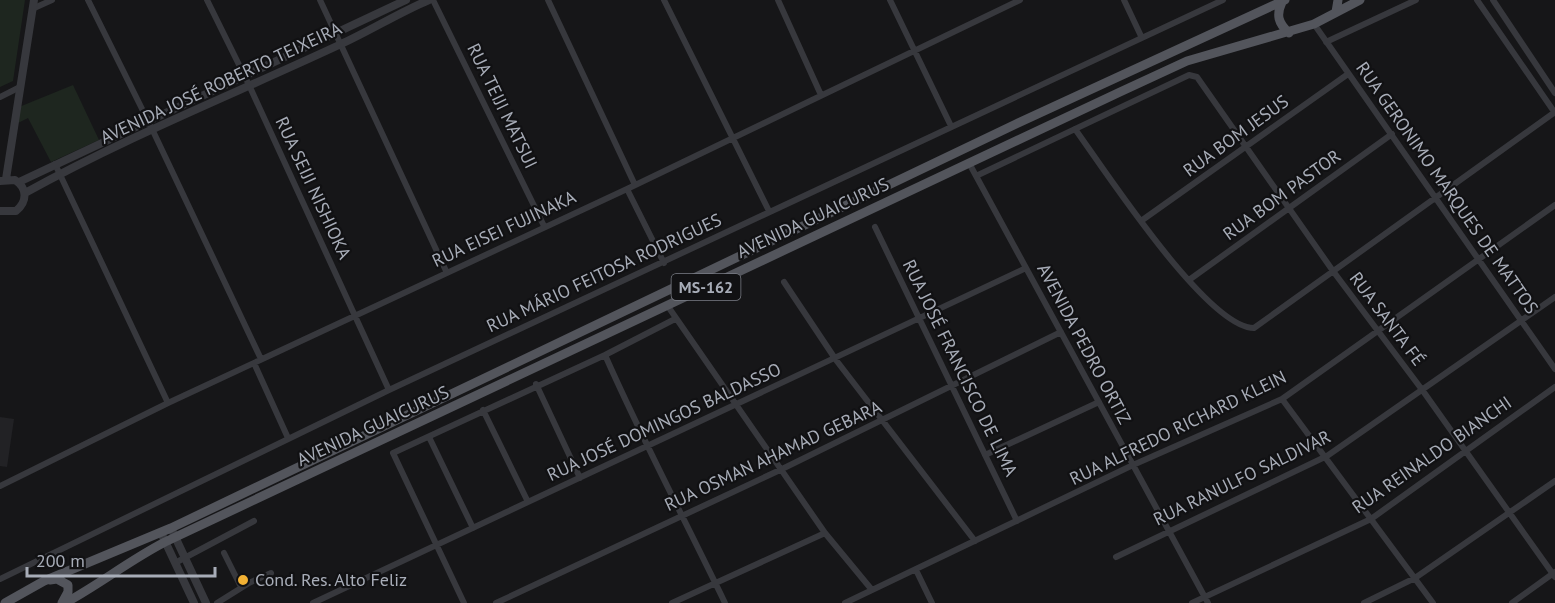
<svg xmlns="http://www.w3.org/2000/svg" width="1555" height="603" viewBox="0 0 1555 603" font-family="'PT Sans',sans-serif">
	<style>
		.built { fill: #222225 }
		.green { fill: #1e261f }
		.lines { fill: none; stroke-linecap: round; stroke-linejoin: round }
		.minor { stroke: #37383d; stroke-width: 6 }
		.tertiary { stroke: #37383d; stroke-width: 8 }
		.primary { stroke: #53555c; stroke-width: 9 }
		.poi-dot { fill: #f2b134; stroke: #111113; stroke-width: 2 }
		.labels { text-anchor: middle; stroke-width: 4.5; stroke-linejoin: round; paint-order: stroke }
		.shield { fill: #111113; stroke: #7b7e86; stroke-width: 1.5 }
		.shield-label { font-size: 16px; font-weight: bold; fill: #a8adb8 }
		.street-label { font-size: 18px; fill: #a8adb8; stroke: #111113 }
		.poi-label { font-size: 18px; fill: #a8adb8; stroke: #111113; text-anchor: start }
	</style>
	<rect width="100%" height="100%" fill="#161618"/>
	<path class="built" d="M0,417L14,419L7,467L0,466Z"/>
	<path class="green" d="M0,0H25L13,81L0,87Z
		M73,85L99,140L51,162L28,118L16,124L19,107Z"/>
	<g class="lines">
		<path class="minor" d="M88,0L153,131L261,359
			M207,0L249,85L389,390
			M320,0L447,273
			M433,0L544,226
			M548,0L635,185
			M664,0L769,211
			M778,0L821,95
			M890,0L951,126
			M1124,0L1141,36
			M1477,0L1555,113
			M1493,0L1555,93
			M32,9L52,0
			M1314,24L1555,369
			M1326,42L1416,0
			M0,97L20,87
			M1075,129C1104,169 1207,328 1254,328L1555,112
			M969,163L1208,603
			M55,164L168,403
			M976,176L1189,75L1197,77L1333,271L1423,391L1555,577
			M627,189L664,263
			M1141,221L1348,74
			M875,227L1017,521
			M1189,280L1392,134
			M784,282L836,360L975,541
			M667,305L825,533L872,590
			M605,355C642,439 685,520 725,603
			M254,363L288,438
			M536,384L580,478
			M1282,399L1433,603
			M483,410L528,502
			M429,437L473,528
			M985,455L1099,402
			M0,486L168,403L627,189L1020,0
			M224,553L241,587
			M1116,557L1327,456L1555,297
			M175,563L254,521
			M916,570L932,603
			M0,579L389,390L1223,0
			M217,603L249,583L271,573
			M313,603L1026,268
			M464,603L393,453L605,355L675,319
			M496,603L780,470L1061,332
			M672,603L825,533
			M845,603L1133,465L1282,399L1555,205
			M1192,603L1371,519L1555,387
			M1364,603L1415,578L1555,481
			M1512,603L1555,572"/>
		<path class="tertiary" d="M6,179L34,0
			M0,181L15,180C27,188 28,201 16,211H0
			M19,182L406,0
			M25,193C126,137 234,94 339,45C370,31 398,13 429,0
			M171,528L206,603
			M163,537L194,603"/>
		<path class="primary" d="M1282,2C1276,15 1278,23 1289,33
			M1336,12L1338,0
			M50,580L57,579L68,585V592L62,603
			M5,603L44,581L171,528L1016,124L1285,0
			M65,603C100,584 130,560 165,542L1120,92L1187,61L1314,24L1360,0"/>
	</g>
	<circle class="poi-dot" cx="243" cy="580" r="6"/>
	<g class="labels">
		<rect class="shield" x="671.5" y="274" width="69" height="26" rx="4.5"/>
		<g class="shield-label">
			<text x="706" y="293">MS-162</text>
		</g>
		<g class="street-label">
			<text transform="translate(221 83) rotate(-25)" y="6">AVENIDA JOSÉ ROBERTO TEIXEIRA</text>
			<text transform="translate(502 106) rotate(64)" y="6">RUA TEIJI MATSUI</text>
			<text transform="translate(1236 136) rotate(-36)" y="6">RUA BOM JESUS</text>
			<text transform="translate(313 188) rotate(65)" y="6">RUA SEIJI NISHIOKA</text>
			<text transform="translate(1447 188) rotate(55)" y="6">RUA GERONIMO MARQUES DE MATTOS</text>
			<text transform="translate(1282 195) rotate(-36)" y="6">RUA BOM PASTOR</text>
			<text transform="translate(813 218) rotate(-25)" y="6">AVENIDA GUAICURUS</text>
			<text transform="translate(504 229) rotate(-25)" y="6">RUA EISEI FUJINAKA</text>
			<text transform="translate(604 273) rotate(-25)" y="6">RUA MÁRIO FEITOSA RODRIGUES</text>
			<text transform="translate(1387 319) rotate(53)" y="6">RUA SANTA FÉ</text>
			<text transform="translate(1084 344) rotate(62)" y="6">AVENIDA PEDRO ORTIZ</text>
			<text transform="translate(960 368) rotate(64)" y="6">RUA JOSÉ FRANCISCO DE LIMA</text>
			<text transform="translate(664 422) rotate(-25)" y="6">RUA JOSÉ DOMINGOS BALDASSO</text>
			<text transform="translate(373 426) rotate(-25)" y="6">AVENIDA GUAICURUS</text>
			<text transform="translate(1178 428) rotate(-26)" y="6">RUA ALFREDO RICHARD KLEIN</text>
			<text transform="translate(1432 455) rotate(-35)" y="6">RUA REINALDO BIANCHI</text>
			<text transform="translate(773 456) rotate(-25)" y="6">RUA OSMAN AHAMAD GEBARA</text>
			<text transform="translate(1242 478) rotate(-26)" y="6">RUA RANULFO SALDIVAR</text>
		</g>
		<g class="poi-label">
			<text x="255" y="586">Cond. Res. Alto Feliz</text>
		</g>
	</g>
	<path d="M27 567v9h188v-9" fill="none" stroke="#a8adb8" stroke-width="3"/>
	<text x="36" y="567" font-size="18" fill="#a8adb8" stroke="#111113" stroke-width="4.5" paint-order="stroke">200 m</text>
</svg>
